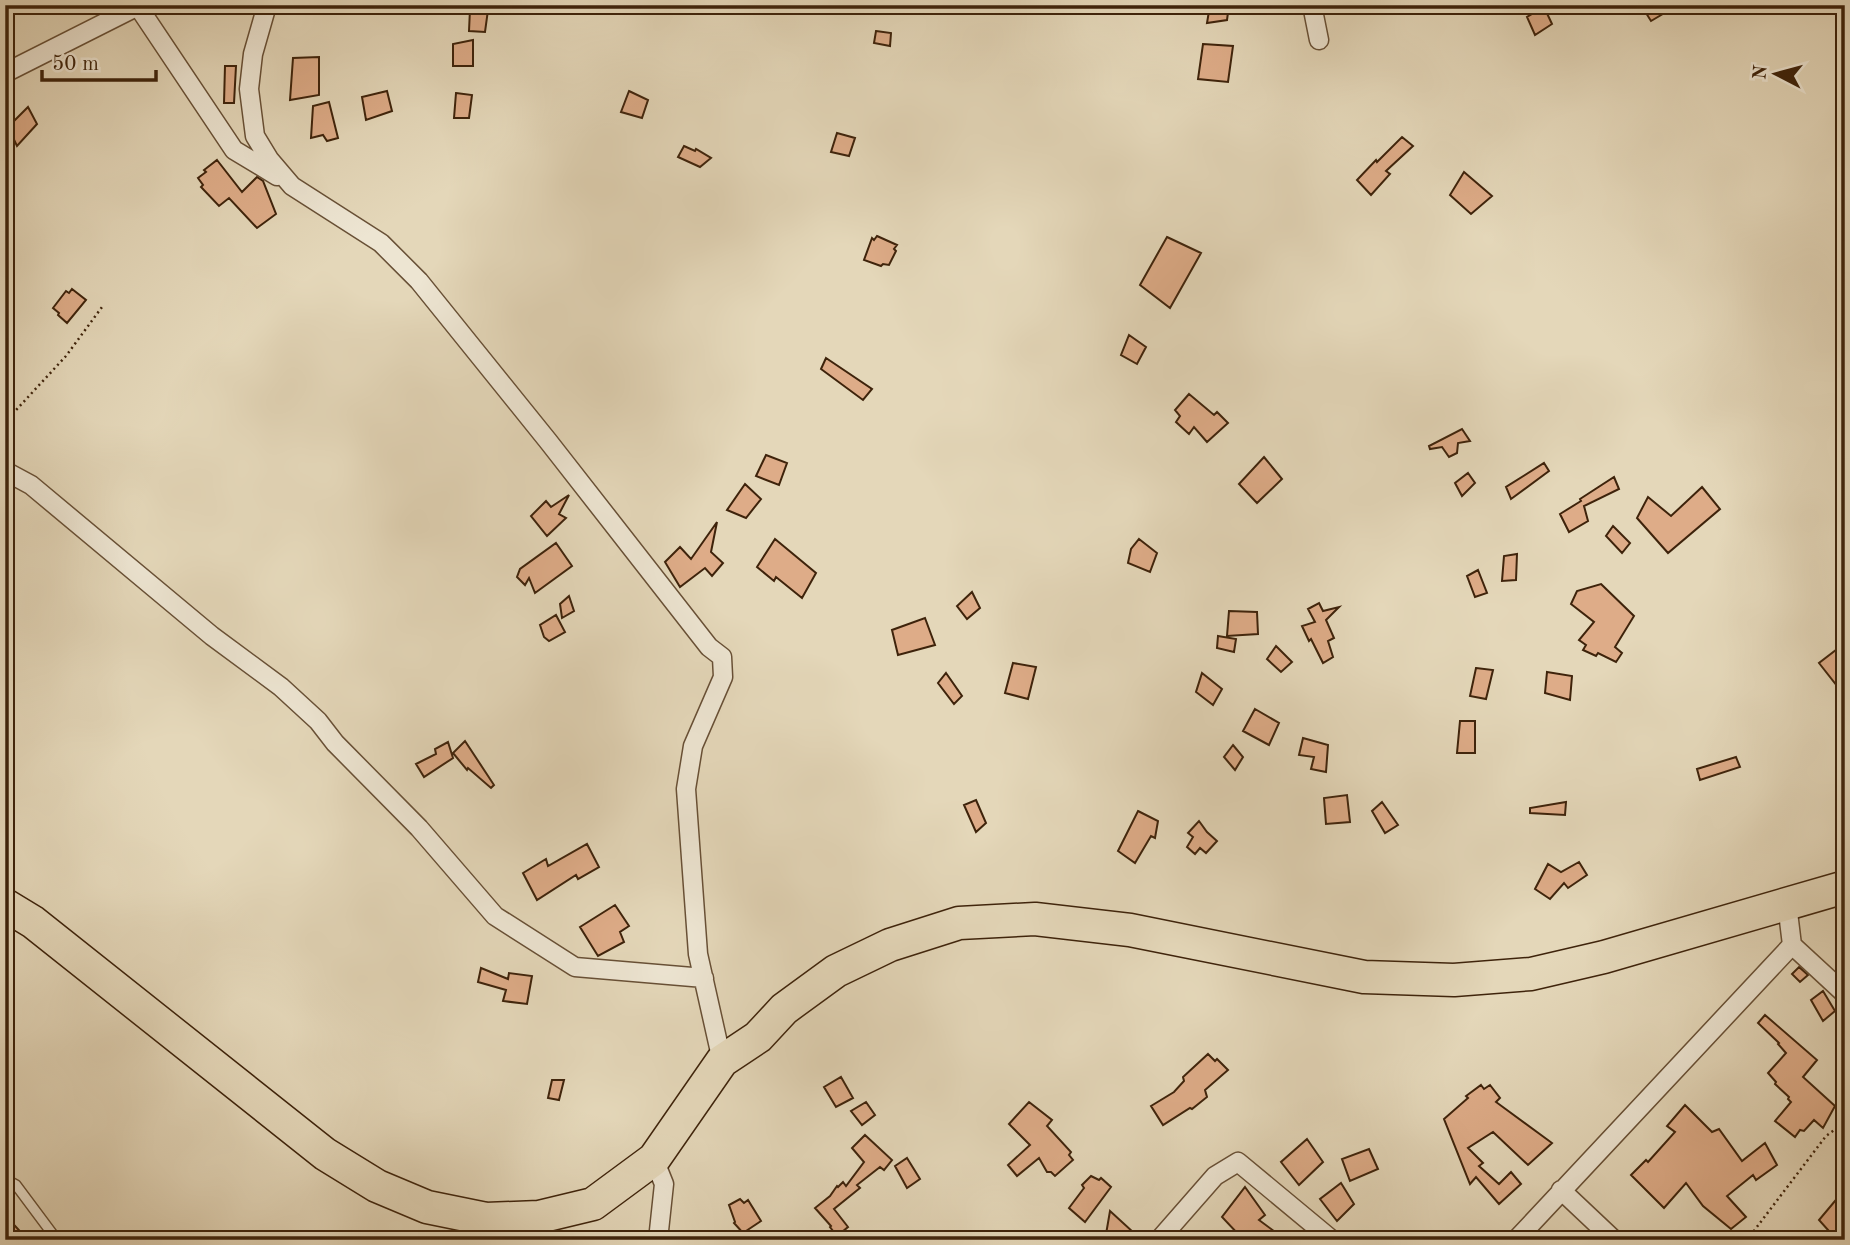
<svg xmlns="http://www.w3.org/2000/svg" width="1850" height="1245" viewBox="0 0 1850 1245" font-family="'Old Standard TT',serif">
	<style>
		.building { fill: #deac88; stroke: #3e230b; stroke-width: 2 }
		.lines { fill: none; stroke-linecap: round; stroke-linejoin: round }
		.lane-casing { stroke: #685036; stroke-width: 12 }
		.street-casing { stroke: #685036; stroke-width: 21 }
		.highway-casing { stroke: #3e230b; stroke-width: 35 }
		.path { stroke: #3e230b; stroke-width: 2.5; stroke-dasharray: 2 3.5; stroke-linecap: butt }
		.lane { stroke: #ede5d2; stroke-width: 9 }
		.street { stroke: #ede5d2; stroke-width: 18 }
		.highway { stroke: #e4d7b9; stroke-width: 32 }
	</style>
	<rect width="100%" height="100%" fill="#e4d7b9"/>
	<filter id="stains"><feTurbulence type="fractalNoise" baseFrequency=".00286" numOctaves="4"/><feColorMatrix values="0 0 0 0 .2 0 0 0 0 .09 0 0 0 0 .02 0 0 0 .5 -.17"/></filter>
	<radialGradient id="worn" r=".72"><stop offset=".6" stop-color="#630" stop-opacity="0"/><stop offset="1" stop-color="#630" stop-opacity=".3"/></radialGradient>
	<path class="building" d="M1210,5H1229L1227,20L1207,23Z
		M1641,5H1678L1651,21Z
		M1544,7L1552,24L1535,35L1527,17Z
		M470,9L488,10L485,32L469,31Z
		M876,31L891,33L890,46L874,43Z
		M473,40V66H453V44Z
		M1203,44L1233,46L1228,82L1198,79Z
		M319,57V95L290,100L293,58Z
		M225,66H236L234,103H224Z
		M387,91L392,111L366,120L362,97Z
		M629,91L648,100L642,118L621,112Z
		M456,93L472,95L469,118H454Z
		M329,102L338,138L327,141L323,135L311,138L313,106Z
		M28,107L37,124L17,146L8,127Z
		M837,133L855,138L849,156L831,152Z
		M1402,137L1413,146L1386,171L1390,174L1371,195L1357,180L1376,160L1377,162Z
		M684,146L695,151L696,149L711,158L700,167L678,157Z
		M217,160L242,192L257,177L263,181L276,214L257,228L229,198L219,206L201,187L203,185L198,178L206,172L204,170Z
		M1464,172L1492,196L1471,214L1450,195Z
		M877,236L897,245L894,249L896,251L889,265L883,264L881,266L864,260L872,238L874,240Z
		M1167,237L1201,253L1170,308L1140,285Z
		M72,289L86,300L67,323L58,315L59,313L53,308L66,291L69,293Z
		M1129,335L1146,347L1137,364L1121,355Z
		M826,358L872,389L863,400L821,369Z
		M1189,394L1214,415L1217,412L1228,423L1207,442L1194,427L1189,434L1176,422L1180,416L1175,410Z
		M1462,429L1470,441L1458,443L1457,453L1449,457L1442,447L1430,449L1429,446Z
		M766,455L787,463L779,485L756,476Z
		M1264,457L1282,479L1257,503L1239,484Z
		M1544,463L1549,471L1511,499L1506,487Z
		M1468,473L1475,483L1462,496L1455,483Z
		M1614,477L1619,489L1584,506L1588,521L1569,532L1560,514L1581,501L1580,499Z
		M745,484L761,499L746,518L727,510Z
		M1702,487L1720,509L1668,553L1637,518L1648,497L1671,516Z
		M569,495L559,514L566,518L547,536L531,516L546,501L551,507Z
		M717,522L711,552L723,563L712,576L705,568L680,587L665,562L680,547L691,559Z
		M1613,526L1630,543L1622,553L1606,536Z
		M775,539L816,573L802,598L776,577L774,581L757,567Z
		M1139,539L1157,553L1150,572L1128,563L1131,549Z
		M556,543L572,566L535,593L529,578L525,585L517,577L520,569Z
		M1517,554L1516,580L1502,581L1504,556Z
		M1478,570L1487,593L1475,597L1467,576Z
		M1601,584L1634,616L1615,647L1622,653L1616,662L1598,653L1596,656L1583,650L1586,645L1579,640L1594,622L1571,604L1577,591Z
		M972,592L980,608L967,619L957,606Z
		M569,596L574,611L562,618L560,604Z
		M1319,603L1323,611L1339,607L1326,620L1334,638L1328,641L1333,657L1323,663L1311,639L1309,641L1302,626L1315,622L1308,609Z
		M1229,611L1257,612L1258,634L1227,636Z
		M556,615L565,632L549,641L544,637L540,625Z
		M925,618L935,645L898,655L892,630Z
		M1218,636L1236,639L1234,652L1217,648Z
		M1845,643V696L1819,663Z
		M1276,646L1292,662L1281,672L1267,659Z
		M1013,663L1036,667L1028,699L1005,693Z
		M1476,668L1493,670L1486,699L1470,696Z
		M1547,672L1572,676L1570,700L1545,693Z
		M946,673L962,696L954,704L938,683Z
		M1202,673L1222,689L1213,705L1196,692Z
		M1255,709L1279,723L1269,745L1243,731Z
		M1460,721H1475V753H1457Z
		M1303,738L1328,745L1326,772L1311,769L1314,757L1299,755Z
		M465,741L494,785L491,788L468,768L467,770L453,753Z
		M448,742L453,758L424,777L416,764L436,754L435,749Z
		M1233,745L1243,757L1235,770L1224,757Z
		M1736,757L1740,767L1700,780L1697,769Z
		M1347,795L1350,822L1326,824L1324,798Z
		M976,800L986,823L976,832L964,805Z
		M1382,802L1398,825L1385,833L1372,811Z
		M1566,802L1565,815L1530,813V808Z
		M1138,811L1158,821L1155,838L1151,836L1135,863L1118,851Z
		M1199,821L1207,832L1217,841L1206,853L1200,848L1195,854L1187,847L1193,837L1188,833Z
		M587,844L599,867L578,879L576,875L537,900L523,873L546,859L548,866Z
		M1579,862L1587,875L1568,888L1564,883L1550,899L1535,889L1548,864L1561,872Z
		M615,905L629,926L620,932L624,942L598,956L580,927Z
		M1799,967L1808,975L1800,982L1792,974Z
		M481,968L508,979L509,973L532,976L527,1004L503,1001L506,990L478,982Z
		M1823,991L1835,1011L1823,1021L1811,1000Z
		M1765,1015L1817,1060L1803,1077L1835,1106L1823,1128L1814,1120L1804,1131L1800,1130L1795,1137L1775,1121L1791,1102L1788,1099L1789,1097L1775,1084L1776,1082L1768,1073L1786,1053L1778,1044L1779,1043L1758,1023Z
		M1208,1054L1215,1061L1217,1059L1228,1070L1205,1090L1207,1097L1192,1109L1190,1108L1163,1125L1151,1106L1174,1092L1184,1081L1183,1077Z
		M841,1077L853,1098L836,1107L824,1087Z
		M552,1080H564L559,1100L548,1098Z
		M1481,1085L1484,1089L1490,1085L1500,1098L1496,1102L1552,1143L1528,1165L1493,1132L1468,1148L1483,1163L1479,1166L1499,1184L1511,1172L1521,1184L1499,1204L1476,1177L1470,1184L1444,1119L1468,1098L1466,1096Z
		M866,1102L875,1115L862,1125L851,1111Z
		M1029,1102L1052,1120L1047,1126L1071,1152L1069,1155L1073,1160L1055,1176L1051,1172H1047L1039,1158L1017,1176L1008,1165L1030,1145L1009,1124Z
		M1685,1105L1712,1132L1719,1129L1742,1161L1765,1143L1777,1165L1756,1180L1753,1175L1727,1196L1746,1217L1731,1229L1703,1206L1686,1183L1664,1208L1631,1175L1646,1160L1648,1162L1675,1132L1667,1126Z
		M865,1135L892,1160L884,1170L880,1167L857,1185L860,1188L834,1209L848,1227L837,1236L830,1227L831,1226L815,1208L830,1196L837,1186L838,1187L843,1182L846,1186L864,1162L852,1148Z
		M1307,1139L1323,1162L1299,1185L1281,1162Z
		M1369,1149L1378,1169L1350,1181L1342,1159Z
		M907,1158L920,1179L907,1188L895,1166Z
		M1091,1176L1099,1180L1101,1178L1111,1187L1085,1222L1069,1208L1084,1188L1082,1185Z
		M1341,1183L1354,1204L1337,1221L1320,1199Z
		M1245,1187L1265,1215L1259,1220L1286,1240H1246L1239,1235L1222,1217Z
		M1845,1189V1240H1837L1819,1220Z
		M740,1199L744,1203L748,1200L761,1221L743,1233L734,1223L735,1222L729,1205Z
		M1110,1211L1133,1232L1126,1240H1105Z
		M5,1215L28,1240H5Z"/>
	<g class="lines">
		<g class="lane-casing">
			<path id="lane" d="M5,1179L16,1185L57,1240"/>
		</g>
		<g class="street-casing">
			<path id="street" d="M137,5L234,150L277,176
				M267,5L253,54L249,89L255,136L269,159L292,186L381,243L419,281L548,441L709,647L722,657L723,677L693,746L686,789L698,954L722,1061
				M1312,5L1319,40
				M5,73L138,6
				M5,471L31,485L212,636L281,687L318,721L335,743L419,828L495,916L575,967L704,978
				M1787,904L1792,945L1845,994
				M654,1159L664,1184L658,1240
				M1561,1190L1614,1240
				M1159,1240L1215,1176L1238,1162L1332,1240
				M1516,1240L1792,945"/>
		</g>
		<g class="highway-casing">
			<path id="highway" d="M5,905L33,922L325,1154L377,1186L427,1207L486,1219L539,1217L593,1204L654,1159L722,1061L758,1037L784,1009L836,971L890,945L959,923L1035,919L1130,930L1364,977L1454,980L1531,974L1604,957L1845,887"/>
		</g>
		<path class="path" d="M5,422L66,356L102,307
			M1747,1240L1826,1136L1845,1122"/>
		<use href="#lane" class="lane"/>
		<use href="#street" class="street"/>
		<use href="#highway" class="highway"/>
	</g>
	<rect width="1850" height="1245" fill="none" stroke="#e4d7b9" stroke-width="28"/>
	<rect x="7" y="7" width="1836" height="1231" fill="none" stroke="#3e230b" stroke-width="3.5"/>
	<rect x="14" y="14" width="1822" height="1217" fill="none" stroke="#3e230b" stroke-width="2"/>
	<g transform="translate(1776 74) rotate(276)" stroke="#ede5d2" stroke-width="5" paint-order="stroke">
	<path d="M0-5L12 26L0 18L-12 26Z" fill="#3e230b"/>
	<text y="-10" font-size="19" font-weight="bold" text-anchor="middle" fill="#3e230b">N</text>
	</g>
	<path d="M42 70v10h114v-10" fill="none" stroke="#3e230b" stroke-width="3.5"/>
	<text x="52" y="70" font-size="21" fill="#3e230b" stroke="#ede5d2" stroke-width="5" paint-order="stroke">50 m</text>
	<rect width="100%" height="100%" filter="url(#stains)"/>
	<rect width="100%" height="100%" fill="url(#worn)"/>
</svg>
